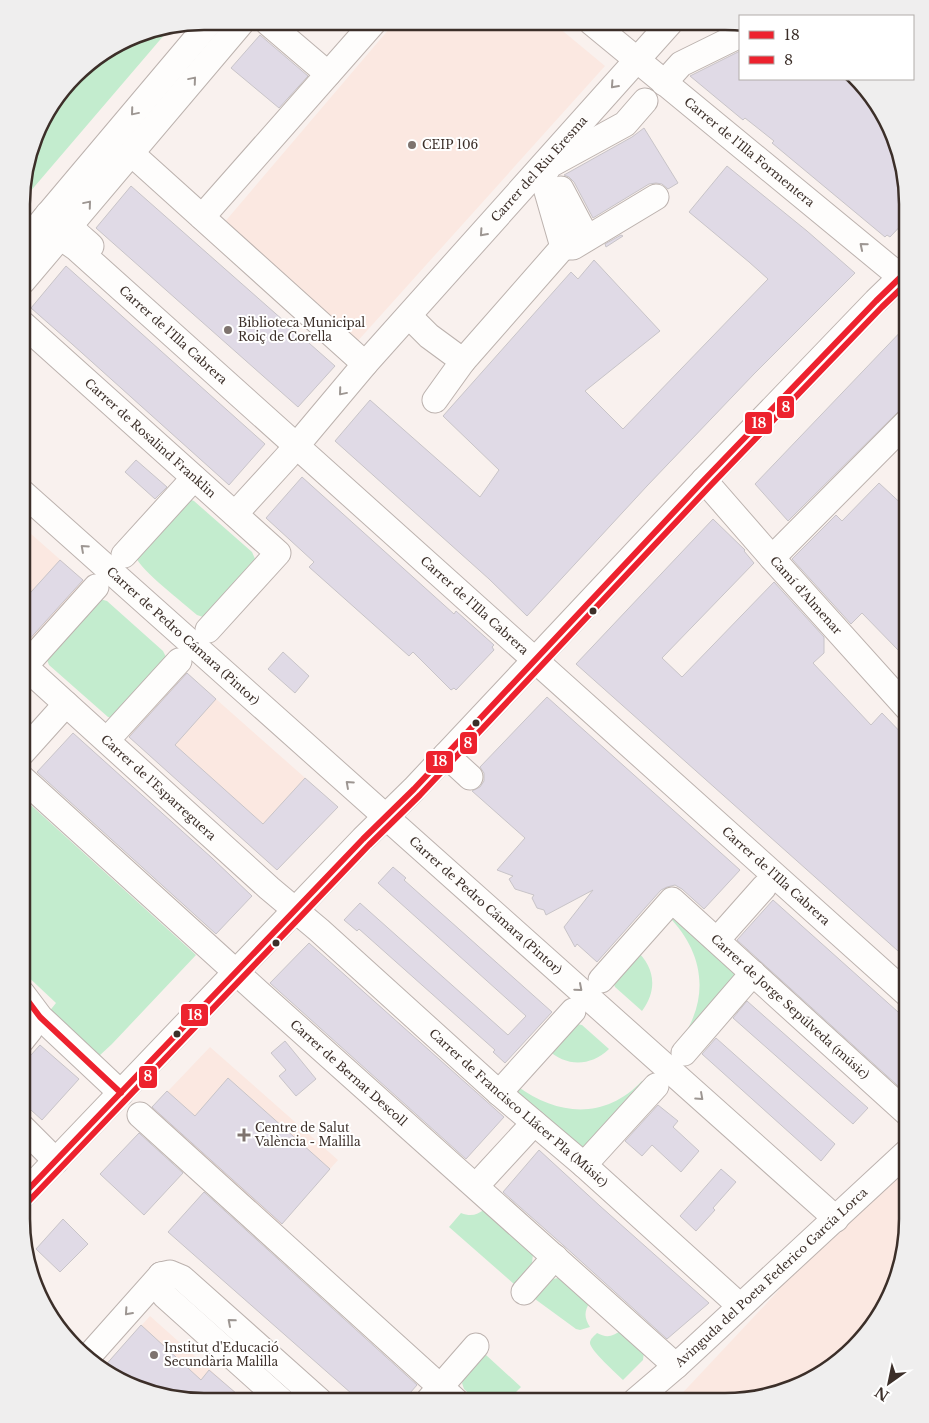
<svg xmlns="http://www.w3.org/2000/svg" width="929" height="1423" viewBox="0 0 929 1423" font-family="'Libre Baskerville',serif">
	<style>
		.built { fill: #fbe8e1 }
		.green { fill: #c3ecce }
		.building { fill: #e0dae6; stroke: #c8c4c8 }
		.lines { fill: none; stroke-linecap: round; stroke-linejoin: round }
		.minor-casing { stroke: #bcb2ae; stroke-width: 27 }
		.minor { stroke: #fefdfc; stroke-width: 25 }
		.bus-1-casing { stroke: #fff; stroke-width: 10 }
		.bus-2-casing { stroke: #fff; stroke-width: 10 }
		.bus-1 { stroke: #ed222e; stroke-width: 6 }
		.bus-2 { stroke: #ed222e; stroke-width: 6 }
		.oneway { stroke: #9d9692 }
		.poi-dot { fill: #7e736e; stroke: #fff; stroke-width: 2 }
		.bus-dot { fill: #3c2f29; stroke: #fff; stroke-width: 2 }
		.labels { text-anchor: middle; stroke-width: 4; stroke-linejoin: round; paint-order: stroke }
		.poi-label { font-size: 12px; fill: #3c2f29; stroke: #fff; text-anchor: start }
		.street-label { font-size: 12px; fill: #3c2f29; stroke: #fff }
		.rim { fill: none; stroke: #3c2f29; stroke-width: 2.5 }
		.line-badge { stroke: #fff; stroke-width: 2 }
		.badge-label { font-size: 14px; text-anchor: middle; font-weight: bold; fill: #fff }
	</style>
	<rect width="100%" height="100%" fill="#f9f1ee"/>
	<path class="built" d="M395,22H552L605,66L355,344L223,224Z
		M22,526L89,585L32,648L22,640Z
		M181,668L338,807L277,870L124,732Z
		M210,1047L338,1160L280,1225L150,1110Z
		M907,1166V1231L877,1321L837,1364L795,1388L725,1402H674L779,1290L786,1274Z
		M150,1316L244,1400H180L103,1368Z"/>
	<path class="green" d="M171,27L23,200V180L46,113L84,66L145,31Z
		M189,499L194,501L252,552L256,561L203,617L197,615C185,604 140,570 136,557Z
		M100,599L107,601L163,651L167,659L113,718L108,717L49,665L47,660Z
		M22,797L196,955L112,1044L99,1056L48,1013L56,1003L22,971Z
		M671,914L740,972L686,1032C710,991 701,949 668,916Z
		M635,949C655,967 658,989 642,1011L615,987L613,982Z
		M577,1024L582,1025L609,1049C590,1067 566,1067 547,1049Z
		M642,1081L644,1087L581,1151L517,1096L515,1089L517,1086C558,1116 605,1120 642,1081Z
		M485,1209L533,1254L532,1263L514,1284L449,1227L461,1213C471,1217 477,1215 485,1209Z
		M558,1278H561L590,1302C584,1311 584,1318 590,1327L580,1330L576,1329L535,1299L553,1279Z
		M621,1330L644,1351L643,1360L623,1380C617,1374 590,1350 590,1343C590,1339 594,1336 597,1333C606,1338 613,1337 621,1330Z
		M486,1355L521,1387L510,1398C499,1395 490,1394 481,1401H477L464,1389L462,1383L465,1378Z"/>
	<path class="building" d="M260,35L308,76L279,108L231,68Z
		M740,51V79H851L894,134L908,204V218L890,237L887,235L885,237L772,143L774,141L745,118L743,120L690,76Z
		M644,128L678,183L668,189L662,184L656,183L649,184L593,218L574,182L569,177L564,175L632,137Z
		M727,166L807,231L855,273L754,374L647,486L527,616L489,579L335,441L370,400L480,497L499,470L443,416L571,272L578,279L594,260L660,331L585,391L623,429L768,279L749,262L689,212Z
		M131,186L335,366L298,407L96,228Z
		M621,235L623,236L606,247L605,244Z
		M66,266L265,444L229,485L72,344L31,308Z
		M908,324V402L788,521L755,484Z
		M136,460L167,487L155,499L125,472Z
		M302,477L454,614L456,611L494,645L492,647L494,650L456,690L454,688L451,690L413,652L409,656L309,567L314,562L266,518Z
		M879,483L908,510V639L898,650L862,613L851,624L792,559L836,515L842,521Z
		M713,519L745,550L744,551L754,563L662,658L682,677L774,582L824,637V653L813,663L871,725L882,713L908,740L907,959L576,664Z
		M60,560L83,580L26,643L22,640V602Z
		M283,652L309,676L295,693L268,669Z
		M187,673L216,699L175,745L263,824L305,778L338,807L277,870L129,737Z
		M547,697L740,870L704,909L682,889L675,885L667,887L661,890L597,962L577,944L575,947L564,927L593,890L546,915L544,910L537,908L532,898L534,895L515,889L509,879L513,876L497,870L525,838L472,791L480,787L484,781V773L480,767Z
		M73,733L212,858L252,896L216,934L37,772Z
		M393,867L406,878L404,880L552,1012L505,1063L493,1052L495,1050L359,929L357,931L344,920L360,903L508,1035L526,1016L378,883Z
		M773,900L907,1020V1094L737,940Z
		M309,943L504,1117L466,1159L270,983Z
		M747,1001L868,1108L853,1124L733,1018Z
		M716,1038L835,1144L821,1161L702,1054Z
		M285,1041L316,1079L296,1096L279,1076L286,1070L271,1053Z
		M40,1045L79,1079L42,1120L21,1101V1066Z
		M228,1078L330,1169L282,1224L152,1107L167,1091L195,1116Z
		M658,1105L678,1121L673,1127L699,1151L681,1172L652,1145L642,1156L625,1141Z
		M139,1133L183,1173L144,1215L100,1174Z
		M539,1150L600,1206L709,1303L667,1339L563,1245L503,1192Z
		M721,1169L736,1182L713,1208L715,1210L696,1231L680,1216Z
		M204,1192L417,1385L403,1401H360L168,1232Z
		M63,1219L88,1244L60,1272L36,1249Z
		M141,1325L201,1380L209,1370L244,1400H180L103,1368Z"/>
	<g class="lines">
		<g class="minor-casing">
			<g id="minor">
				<path d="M267,22L328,74"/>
				<path id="s1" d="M591,22L908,283"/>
				<path d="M664,83L681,64L740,35"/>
				<path d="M132,154L365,364"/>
				<path d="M561,189L587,238"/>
				<path d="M48,214C64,207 67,221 76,232C80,237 86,241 91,246"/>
				<path d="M202,217L374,22"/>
				<path id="s2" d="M45,218L46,227L76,248L907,994"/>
				<path d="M23,244L211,21"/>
				<path d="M563,247H573L656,197"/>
				<path d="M23,281L243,21"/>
				<path d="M409,316L429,336L463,361L563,247L546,188L544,174L550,165L625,124L645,101"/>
				<path id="s3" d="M23,324L278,553L208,630"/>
				<path d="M435,400L463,361"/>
				<path id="s4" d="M704,480L772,558L908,709"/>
				<path id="s5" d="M22,492C288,731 557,968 823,1207L836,1219"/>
				<path id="s6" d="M235,514L287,457L365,364L670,23"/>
				<path d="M124,555L194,478"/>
				<path d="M772,558L908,421"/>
				<path id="s7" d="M22,664L269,888L319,930L499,1093L584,1165L740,1306"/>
				<path d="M25,666L96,587"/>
				<path d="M107,740L179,661"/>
				<path d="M22,753L66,704"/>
				<path d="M446,755L470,777"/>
				<path id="s8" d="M22,778L259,993L676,1366"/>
				<path d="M717,940L764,887"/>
				<path id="s9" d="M601,980L672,900L907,1113"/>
				<path d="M22,993L40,1017L121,1093"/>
				<path d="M22,1040L30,1030"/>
				<path d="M684,1053L753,973"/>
				<path d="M499,1093L573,1011"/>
				<path d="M140,1115L456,1401"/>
				<path d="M21,1126L56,1161"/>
				<path d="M584,1165L656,1086"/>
				<path d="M476,1186L534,1123"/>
				<path d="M21,1197L363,839L414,789L704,480L876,301L908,270"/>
				<path d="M161,1275L170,1273L182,1278L320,1401"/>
				<path d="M161,1275L158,1285L165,1296L282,1401"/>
				<path d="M524,1292L555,1257"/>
				<path d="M88,1357L161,1275"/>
				<path d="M428,1401L476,1346"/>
				<path id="s10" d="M635,1401L676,1366L907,1152"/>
			</g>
		</g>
		<use href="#minor" class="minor"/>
		<g class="bus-1-casing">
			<path id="bus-1" d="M22,993L40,1017L121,1093
				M21,1197L363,839L414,789L704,480L876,301L908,270"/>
		</g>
		<g class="bus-2-casing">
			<path id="bus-2" d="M27,1203L369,845L420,795L710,486L882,307L908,282"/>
		</g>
		<use href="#bus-1" class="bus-1"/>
		<use href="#bus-2" class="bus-2"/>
	</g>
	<defs><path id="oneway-chevron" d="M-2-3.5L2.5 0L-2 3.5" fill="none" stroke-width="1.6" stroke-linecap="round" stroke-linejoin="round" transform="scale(1.25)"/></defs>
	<g class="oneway">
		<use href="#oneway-chevron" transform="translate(193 80) rotate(-50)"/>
		<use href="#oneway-chevron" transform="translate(614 85) rotate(132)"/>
		<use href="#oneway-chevron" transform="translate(134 112) rotate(130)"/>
		<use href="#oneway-chevron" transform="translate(88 204) rotate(-50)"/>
		<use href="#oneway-chevron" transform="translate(483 233) rotate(132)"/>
		<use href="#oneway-chevron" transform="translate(863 246) rotate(-140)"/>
		<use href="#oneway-chevron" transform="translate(342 392) rotate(130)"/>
		<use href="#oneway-chevron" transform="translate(84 548) rotate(-138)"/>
		<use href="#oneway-chevron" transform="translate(349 784) rotate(-138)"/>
		<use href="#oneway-chevron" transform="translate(579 988) rotate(41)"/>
		<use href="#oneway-chevron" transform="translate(700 1097) rotate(42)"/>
		<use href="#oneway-chevron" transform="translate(128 1312) rotate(132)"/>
		<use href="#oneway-chevron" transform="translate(231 1322) rotate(-139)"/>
	</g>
	<g class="poi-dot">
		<circle cx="412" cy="145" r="5"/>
		<circle cx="228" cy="330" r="5"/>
		<path d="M241.5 1127.5h5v5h5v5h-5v5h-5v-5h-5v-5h5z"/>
		<circle cx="154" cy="1355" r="5"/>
	</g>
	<g class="bus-dot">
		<circle cx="593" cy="611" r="4.5"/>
		<circle cx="476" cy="723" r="4.5"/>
		<circle cx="276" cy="943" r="4.5"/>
		<circle cx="177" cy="1034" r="4.5"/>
	</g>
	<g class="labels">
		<g class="poi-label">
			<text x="422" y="149">CEIP 106</text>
			<text x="238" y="327">Biblioteca Municipal<tspan x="238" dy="14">Roiç de Corella</tspan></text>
			<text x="255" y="1132">Centre de Salut<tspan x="255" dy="14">València - Malilla</tspan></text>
			<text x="164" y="1352">Institut d'Educació<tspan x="164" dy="14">Secundària Malilla</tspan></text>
		</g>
		<g class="street-label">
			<text dy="4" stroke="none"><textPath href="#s1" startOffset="205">Carrer de l'Illa Formentera</textPath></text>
			<text dy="4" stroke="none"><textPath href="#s6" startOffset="460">Carrer del Riu Eresma</textPath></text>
			<text dy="4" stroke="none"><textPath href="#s2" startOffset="176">Carrer de l'Illa Cabrera</textPath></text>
			<text dy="4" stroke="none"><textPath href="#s3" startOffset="171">Carrer de Rosalind Franklin</textPath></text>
			<text dy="4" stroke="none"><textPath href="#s4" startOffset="154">Camí d'Almenar</textPath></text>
			<text dy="4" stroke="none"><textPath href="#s2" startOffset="581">Carrer de l'Illa Cabrera</textPath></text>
			<text dy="4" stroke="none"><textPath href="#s5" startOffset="216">Carrer de Pedro Cámara (Pintor)</textPath></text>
			<text dy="4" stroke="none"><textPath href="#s7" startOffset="184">Carrer de l'Esparreguera</textPath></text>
			<text dy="4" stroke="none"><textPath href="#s2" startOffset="986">Carrer de l'Illa Cabrera</textPath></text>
			<text dy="4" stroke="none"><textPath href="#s5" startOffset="621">Carrer de Pedro Cámara (Pintor)</textPath></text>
			<text dy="4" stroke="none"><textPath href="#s9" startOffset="266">Carrer de Jorge Sepúlveda (músic)</textPath></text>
			<text dy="4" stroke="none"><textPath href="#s8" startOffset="440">Carrer de Bernat Descoll</textPath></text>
			<text dy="4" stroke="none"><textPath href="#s7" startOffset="666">Carrer de Francisco Llácer Pla (Músic)</textPath></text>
			<text dy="4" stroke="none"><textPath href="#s10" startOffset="184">Avinguda del Poeta Federico García Lorca</textPath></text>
		</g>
	</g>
	<path d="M0 0H929V1423H0ZM204 30H725A174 174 0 0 1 899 204V1219A174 174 0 0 1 725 1393H204A174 174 0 0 1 30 1219V204A174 174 0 0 1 204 30Z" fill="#efeeee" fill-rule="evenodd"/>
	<path class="rim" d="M204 30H725A174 174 0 0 1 899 204V1219A174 174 0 0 1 725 1393H204A174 174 0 0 1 30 1219V204A174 174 0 0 1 204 30Z"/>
	<g class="line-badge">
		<rect x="776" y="395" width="19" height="24" rx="5" fill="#ed222e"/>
		<rect x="744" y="411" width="29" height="24" rx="5" fill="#ed222e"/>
		<rect x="459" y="731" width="19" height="24" rx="5" fill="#ed222e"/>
		<rect x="425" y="750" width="29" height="24" rx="5" fill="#ed222e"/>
		<rect x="180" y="1003" width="29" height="24" rx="5" fill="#ed222e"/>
		<rect x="138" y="1065" width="20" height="24" rx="5" fill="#ed222e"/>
	</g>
	<g class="badge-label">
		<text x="786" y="412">8</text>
		<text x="759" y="428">18</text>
		<text x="468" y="748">8</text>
		<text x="440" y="766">18</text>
		<text x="195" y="1020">18</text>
		<text x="148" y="1081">8</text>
	</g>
	<rect x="739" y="15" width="175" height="65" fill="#ffffff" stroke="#b1aca9"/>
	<rect x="749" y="31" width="25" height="8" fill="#ed222e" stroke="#b1aca9"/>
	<text x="784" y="40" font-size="15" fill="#3c2f29">18</text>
	<rect x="749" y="56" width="25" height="8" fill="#ed222e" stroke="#b1aca9"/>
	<text x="784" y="65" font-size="15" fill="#3c2f29">8</text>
	<g transform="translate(889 1383) rotate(213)" stroke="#ffffff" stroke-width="4" paint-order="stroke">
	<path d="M0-4L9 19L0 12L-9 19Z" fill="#3c2f29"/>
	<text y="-8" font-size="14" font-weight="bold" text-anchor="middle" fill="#3c2f29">N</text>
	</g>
</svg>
